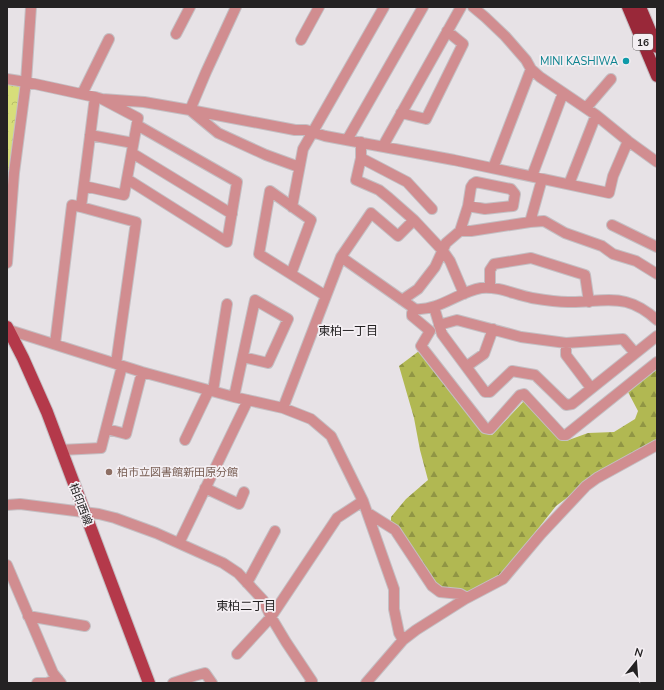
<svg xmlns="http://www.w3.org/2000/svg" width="664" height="690" viewBox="0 0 664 690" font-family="'Nunito Sans','Noto Sans JP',sans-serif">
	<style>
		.forest { fill: url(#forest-firs) }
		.park { fill: url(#park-crowns) }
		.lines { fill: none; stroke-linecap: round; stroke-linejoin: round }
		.minor-casing { stroke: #c4bfc3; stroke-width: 12 }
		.major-casing { stroke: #c4bfc3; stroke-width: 14 }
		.highway-casing { stroke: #c4bfc3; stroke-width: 14 }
		.minor { stroke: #d18d90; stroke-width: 10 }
		.major { stroke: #b4394a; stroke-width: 12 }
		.highway { stroke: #992839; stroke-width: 12 }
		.culture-dot { fill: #0f9aa8; stroke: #f4eff3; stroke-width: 1.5 }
		.education-dot { fill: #8d6e63; stroke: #f4eff3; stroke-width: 1.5 }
		.labels { text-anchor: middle; stroke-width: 3.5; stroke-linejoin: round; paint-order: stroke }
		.shield { fill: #f4eff3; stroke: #626061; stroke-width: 1 }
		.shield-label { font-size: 10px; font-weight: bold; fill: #242223 }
		.culture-label { font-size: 11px; fill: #0d838f; stroke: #f4eff3; text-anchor: end }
		.education-label { font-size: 11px; fill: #785e54; stroke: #f4eff3; text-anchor: start }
		.street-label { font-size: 11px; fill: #242223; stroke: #f4eff3 }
		.neighbourhood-label { font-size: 12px; fill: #242223; stroke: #f4eff3 }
	</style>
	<defs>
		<pattern id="forest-firs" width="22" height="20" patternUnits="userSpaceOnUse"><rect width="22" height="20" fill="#b1b852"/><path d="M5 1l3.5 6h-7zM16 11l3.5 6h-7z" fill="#909544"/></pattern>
		<pattern id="park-crowns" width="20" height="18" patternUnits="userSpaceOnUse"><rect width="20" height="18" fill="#d7de7a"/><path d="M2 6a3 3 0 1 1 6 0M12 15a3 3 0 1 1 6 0" fill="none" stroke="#b8be69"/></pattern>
	</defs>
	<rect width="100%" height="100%" fill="#e7e2e6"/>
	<path class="forest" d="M419,351L485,432L492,435L524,401L566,441L588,433L614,432L635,419L638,411L628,392L657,369V440L612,464L556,506L502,574L467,594L443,590L424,577L391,532V517L406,499L428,480L420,450L414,418L399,366Z"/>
	<path class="park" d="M7,80L21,83L10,171L7,170Z"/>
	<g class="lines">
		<g class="minor-casing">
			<path id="minor" d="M31,7L26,82L95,97L81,207L72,205L55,344
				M236,7L206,72L190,110L218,133L266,155L299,167
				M473,7L485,17L505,36L526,60L531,69L540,77L596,115L628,141L657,162
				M176,34L190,7
				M301,40L319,7
				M7,79L26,82L14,173L7,263
				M82,94L109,39
				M95,97L102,99L144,102L190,110L295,130H306L325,136L454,160L609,193L613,176L628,141
				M586,108L611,79
				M401,113L426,119L463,44L447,31
				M90,135L133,143
				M347,140L423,7
				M361,142V158L356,180L379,190L389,198L414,220L443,251L450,261L464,294
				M383,146L461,7
				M132,153L232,214
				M361,158L407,182L432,209
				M493,168L531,69
				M532,176L563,93
				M127,179L227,242L237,182L137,125
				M569,184L596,115
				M84,186L124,195L138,118L102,99
				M81,207L136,222L116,364
				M292,207L303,149L384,7
				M530,222L542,179
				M612,225L657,247
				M460,231L468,206L471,187L473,184L476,182L511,189L515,194L513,206L485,209L468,206
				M341,257L415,309C439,311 458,292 481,288C499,286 515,295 532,298C544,300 556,302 568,302C587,303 608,297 626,302C638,305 648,312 657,320
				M291,274L311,220L270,191L259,254L326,296
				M490,288V270L494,264L531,258L585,275L589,302
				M402,300L418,289L435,267L446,243L460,231H471L530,222L544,221L565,233L602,246L613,254L636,261L657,274
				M434,307L442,334L485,392H490L512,371L535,375L566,405L572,404L657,336
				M415,309L412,313V316L430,331L421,346L485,428L490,429L520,395L524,394L562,435H566L657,362
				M439,325L457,320L521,337L566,343L623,339L635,353
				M9,330L142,372L234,397L283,408L311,419L331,436L363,501L394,589V609L399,633L403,640
				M566,343V355L591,388
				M467,366L484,354L493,329
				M213,391L227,304
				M234,397L255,300L288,319L268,363L243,357
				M283,408L341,257L371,213L398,236L414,220
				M107,429L126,434L142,372
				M185,440L209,390
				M61,450L101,448L122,366
				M205,488L239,504L244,492
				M7,505L20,504L99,514L115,518L156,533L223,563L238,573L263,600L271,617L337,518L363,501
				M368,513L395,530L432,586L440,592L460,594L467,598
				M179,543L248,400
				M7,565L53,673L61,683
				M247,583L275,531
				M28,616L85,626
				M237,654L271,617L286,642L312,681L310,683
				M37,683H47L58,679
				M173,683L194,676L205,673L212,683
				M366,683L403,640L416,630L465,599L503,579L541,534L586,486L597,478L657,445"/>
		</g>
		<g class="major-casing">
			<path id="major" d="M7,327L23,358L47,412L149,683"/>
		</g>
		<g class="highway-casing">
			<path id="highway" d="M628,7L657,76
				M640,7L657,47"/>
		</g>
		<use href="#minor" class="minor"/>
		<use href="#major" class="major"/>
		<use href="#highway" class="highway"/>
	</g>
	<circle class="culture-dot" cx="626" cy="61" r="4"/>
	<circle class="education-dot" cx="109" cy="472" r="4"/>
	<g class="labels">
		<rect class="shield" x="633" y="34" width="20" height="16" rx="3"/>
		<g class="shield-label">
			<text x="643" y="46">16</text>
		</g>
		<g class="culture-label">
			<text x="618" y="65">MINI KASHIWA</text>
		</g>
		<g class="education-label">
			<text x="117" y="476">柏市立図書館新田原分館</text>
		</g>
		<g class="street-label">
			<text transform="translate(81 504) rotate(69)" y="4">柏印西線</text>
		</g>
		<g class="neighbourhood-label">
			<text x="348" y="335">東柏一丁目</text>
			<text x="246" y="610">東柏二丁目</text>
		</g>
	</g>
	<rect width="664" height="690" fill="none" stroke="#242223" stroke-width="16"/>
	<g transform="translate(636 662) rotate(17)" stroke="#f4eff3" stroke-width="3" paint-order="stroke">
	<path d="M0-3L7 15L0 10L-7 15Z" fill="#242223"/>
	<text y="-6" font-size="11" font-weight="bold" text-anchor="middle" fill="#242223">N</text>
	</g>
</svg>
